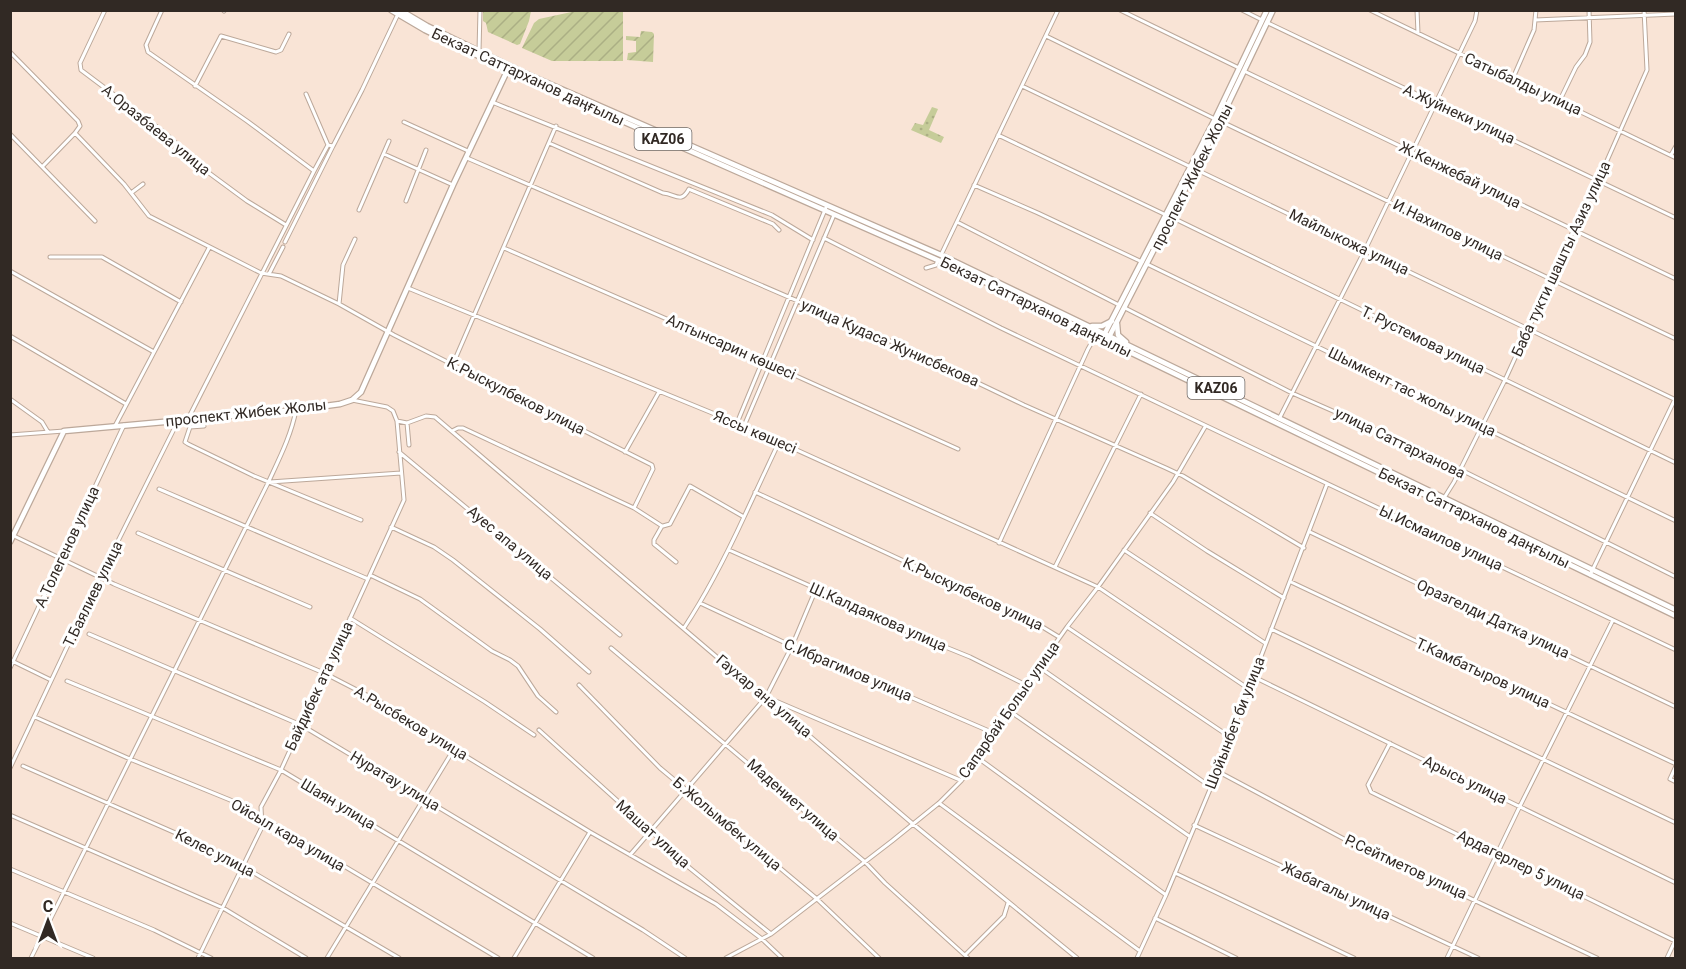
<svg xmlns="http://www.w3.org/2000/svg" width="1686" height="969" viewBox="0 0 1686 969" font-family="Roboto,sans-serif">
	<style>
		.grass { fill: url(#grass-dots) }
		.garden { fill: url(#garden-furrows) }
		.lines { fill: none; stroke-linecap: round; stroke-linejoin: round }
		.street-casing { stroke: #bca89a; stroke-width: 5 }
		.secondary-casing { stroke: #bca89a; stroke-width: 7 }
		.primary-casing { stroke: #bca89a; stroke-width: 7 }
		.street { stroke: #fff; stroke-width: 3 }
		.secondary { stroke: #fff; stroke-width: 4.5 }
		.primary { stroke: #fff; stroke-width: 4.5 }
		.labels { text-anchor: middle; stroke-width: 6; stroke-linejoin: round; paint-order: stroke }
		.shield { fill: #fff; stroke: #6f6966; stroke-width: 1.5 }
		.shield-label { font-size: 14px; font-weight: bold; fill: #312924 }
		.street-label { font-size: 15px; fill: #312924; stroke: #fff }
	</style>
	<defs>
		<pattern id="grass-dots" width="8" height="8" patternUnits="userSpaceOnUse" patternTransform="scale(1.5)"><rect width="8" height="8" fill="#c6cc99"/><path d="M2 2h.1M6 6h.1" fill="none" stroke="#abaf84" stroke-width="1.8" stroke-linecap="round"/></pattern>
		<pattern id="garden-furrows" width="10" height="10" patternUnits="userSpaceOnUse" patternTransform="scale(1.5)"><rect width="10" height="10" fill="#c6cc99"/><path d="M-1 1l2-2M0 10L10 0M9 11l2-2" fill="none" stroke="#abaf84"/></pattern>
	</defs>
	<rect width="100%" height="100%" fill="#f9e4d6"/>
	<path class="grass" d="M932,107L938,109L929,130L944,137L941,143L911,130L915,123L923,125Z"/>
	<path class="garden" d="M483,11H531L529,21L520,44L517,45L488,32L486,23L483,21Z
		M576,11H623V61H552L522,48L534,23L539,19Z
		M641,31L652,32L654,34L653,62L627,60L628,53L636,52V41L626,40V36L640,37Z"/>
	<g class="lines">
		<g class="street-casing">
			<path id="street" d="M105,10L80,63L81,70L165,133L209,173L247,201L286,225
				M162,10L146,45L148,52L247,121L314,171
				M223,10L224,11
				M1120,10L1239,68
				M1242,10L1262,20
				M1370,10L1676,158
				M1417,10L1418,33
				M1535,20L1676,14
				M1268,23L1676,218
				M1046,36L1215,119
				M479,51L480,10
				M10,52L78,121L80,126L75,133L124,184L149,216L261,273L281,276L339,304L394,335L652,465L653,469L634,508
				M1244,71L1676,279
				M1513,78L1534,30L1536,10
				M195,86L221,36L276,52L281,50L289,34
				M1022,86L1676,400
				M306,94L328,145
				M1560,100L1576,67L1585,55L1590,42L1589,10
				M492,102L772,215L813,240
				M1220,121L1676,339
				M404,122L468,151
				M10,134L95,221
				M998,135L1166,215
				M549,143L663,193C676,194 681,204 689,189L691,190L773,224L779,230
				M384,154L453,185
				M1671,155L1676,146
				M467,158L888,340L1024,405L1166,468L1183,476L1304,548
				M43,166L75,133
				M974,185L1038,213L1142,262
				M131,193L143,184
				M406,201L426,150
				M359,210L389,141
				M1171,217L1676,463
				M957,222L1119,305
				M824,238L1001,328L1676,650
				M285,242L333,146
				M504,248L763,361L958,449
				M941,255L1058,10
				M50,257H102L181,302
				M1147,264L1676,521
				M926,268L936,265L938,260
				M10,271L154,352
				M269,274L283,247
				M408,288L744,426L1098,587L1249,689
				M339,304L343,265L355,239
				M1125,308L1292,393L1417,448L1676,577
				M10,336L126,404
				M453,364L556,126
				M10,399L42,422L48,432
				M200,418L204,426L190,427L185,442L188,444L254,476L361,520
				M188,419L314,171L328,145L333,146L362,90L398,14
				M1279,419L1365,250L1475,21L1477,10
				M397,421L407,423L426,416L435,417L913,824L1077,958
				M407,423L409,445
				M737,423L827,205
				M115,426L209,248
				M744,426L834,215
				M452,431L458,428H463L634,508L662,526L654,540V544L676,562
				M10,435L64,431
				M399,452L620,635
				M625,452L659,392
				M270,482L401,473
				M159,489L368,579
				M755,492L1031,620L1059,637
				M1444,498L1454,482L1505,380L1573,231L1598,181L1647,70L1644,10
				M1150,513L1207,551L1284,598
				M663,526L670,524L690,486L744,517L779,442
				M391,527L434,547L453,560L540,629L589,672
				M1310,532L1676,707
				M138,533L310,607
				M14,536L114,584L324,673L384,704L454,749L590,832L716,904L762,939L782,958
				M999,543L1088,349L1092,342L1100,338
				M729,550L842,600L906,631L970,657L1026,685
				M1124,550L1265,643
				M1055,567L1141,394
				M370,575L420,599L492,651L510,660L518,666L538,696L556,712
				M1590,575L1676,397
				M1291,582L1676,764
				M700,603L792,646L996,734
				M350,618L485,702L534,735
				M1067,627L1230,737
				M684,628C707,593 726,556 744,517
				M1271,629L1676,823
				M89,634L301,725L643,930L685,958
				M611,648L865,862L885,883L968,958
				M10,660L51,680
				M1039,667L1211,787
				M10,668L124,425
				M1254,677L1676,883
				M67,681L281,770L593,958
				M579,685L660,768L817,899L879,958
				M771,699L960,780
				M1011,712L1189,836
				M35,717L130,759L240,804L498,958
				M539,730L651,831L686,865L771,934
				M1390,743L1368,785L1371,792L1675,941
				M978,758L1166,895
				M23,766L203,845L242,866L399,958
				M1676,766L1670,779L1676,782
				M10,768L100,577L178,421
				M1217,771L1346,840L1597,958
				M939,803L1140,951
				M10,815L223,908L306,958
				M1194,825L1478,958
				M630,855L766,697L792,646L816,589
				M10,869L154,930L211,958
				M1175,873L1354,958
				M1155,918L1236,958
				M10,923L93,958
				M965,955L1004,916L1008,903
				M31,958L268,483C279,459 291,436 296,410
				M198,958L262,827L261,807L281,770L404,500L397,421L393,411L387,407L352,400
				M327,958L454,749
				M514,958L590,832
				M726,958L771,934L892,841L939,803L961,781L996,734L1026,685L1067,627L1098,587L1173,482L1205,427
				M1137,958L1166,895L1211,787L1327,484
				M1447,958L1520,806L1613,620
				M1667,958L1675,941"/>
		</g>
		<g class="secondary-casing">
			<path id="secondary" d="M1104,335L1215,119L1267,10
				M1107,341L1220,121L1273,10
				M10,542L64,431L296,410L340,404L352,400L361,392L453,185L508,69"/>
		</g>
		<g class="primary-casing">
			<path id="primary" d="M391,10L425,30L520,76L958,269L1676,616
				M400,10L427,26L522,72L941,255L1676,610
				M1117,324L1118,335L1126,342
				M1092,326H1102L1112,321"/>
		</g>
		<use href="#street" class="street"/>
		<use href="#secondary" class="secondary"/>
		<use href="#primary" class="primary"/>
	</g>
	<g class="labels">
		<g class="shield">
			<rect x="634.5" y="128" width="57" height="22" rx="4.5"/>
			<rect x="1187.5" y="377" width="57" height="22" rx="4.5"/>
		</g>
		<g class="shield-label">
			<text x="663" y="144">KАZ06</text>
			<text x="1216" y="393">KАZ06</text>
		</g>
		<g class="street-label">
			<text transform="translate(528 77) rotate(25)" y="5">Бекзат Саттарханов даңғылы</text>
			<text transform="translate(1523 84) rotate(25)" y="5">Сатыбалды улица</text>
			<text transform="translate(1459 114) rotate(25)" y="5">А.Жуйнеки улица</text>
			<text transform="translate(156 130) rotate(39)" y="5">А.Оразбаева улица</text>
			<text transform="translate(1460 175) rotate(26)" y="5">Ж.Кенжебай улица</text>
			<text transform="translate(1192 177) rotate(-63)" y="5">проспект Жибек Жолы</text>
			<text transform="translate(1448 230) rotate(26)" y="5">И.Нахипов улица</text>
			<text transform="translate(1349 242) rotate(26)" y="5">Майлыкожа улица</text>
			<text transform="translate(1561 259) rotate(-65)" y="5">Баба тукти шашты Азиз улица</text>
			<text transform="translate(1036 307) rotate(26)" y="5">Бекзат Саттарханов даңғылы</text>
			<text transform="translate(1423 340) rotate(26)" y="5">Т. Рустемова улица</text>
			<text transform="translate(890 343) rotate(24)" y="5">улица Кудаса Жунисбекова</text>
			<text transform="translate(731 347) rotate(24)" y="5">Алтынсарин көшесі</text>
			<text transform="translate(1412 392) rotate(26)" y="5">Шымкент тас жолы улица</text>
			<text transform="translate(516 396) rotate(27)" y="5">К.Рыскулбеков улица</text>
			<text transform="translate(246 413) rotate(-6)" y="5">проспект Жибек Жолы</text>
			<text transform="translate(755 432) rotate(23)" y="5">Яссы көшесі</text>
			<text transform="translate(1400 443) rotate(26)" y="5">улица Саттарханова</text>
			<text transform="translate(1474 518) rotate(26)" y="5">Бекзат Саттарханов даңғылы</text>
			<text transform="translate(1441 538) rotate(25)" y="5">Ы.Исмаилов улица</text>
			<text transform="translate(510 543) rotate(40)" y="5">Ауес апа улица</text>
			<text transform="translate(67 547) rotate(-65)" y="5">А.Толегенов улица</text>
			<text transform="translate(93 594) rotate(-64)" y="5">Т.Баялиев улица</text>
			<text transform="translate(973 594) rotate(25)" y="5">К.Рыскулбеков улица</text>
			<text transform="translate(878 617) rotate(24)" y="5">Ш.Калдаякова улица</text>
			<text transform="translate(1493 619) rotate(25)" y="5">Оразгелди Датка улица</text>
			<text transform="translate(848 670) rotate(23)" y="5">С.Ибрагимов улица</text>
			<text transform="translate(1483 673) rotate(25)" y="5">Т.Камбатыров улица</text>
			<text transform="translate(319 686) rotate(-65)" y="5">Байдибек ата улица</text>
			<text transform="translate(764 696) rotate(40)" y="5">Гаухар ана улица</text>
			<text transform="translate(1009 710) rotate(-55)" y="5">Сапарбай Болыс улица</text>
			<text transform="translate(411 723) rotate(31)" y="5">А.Рысбеков улица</text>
			<text transform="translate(1235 723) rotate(-69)" y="5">Шойынбет би улица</text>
			<text transform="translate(1465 780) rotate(26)" y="5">Арысь улица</text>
			<text transform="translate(395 781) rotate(31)" y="5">Нуратау улица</text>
			<text transform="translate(793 800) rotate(41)" y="5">Мадениет улица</text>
			<text transform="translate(338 804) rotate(31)" y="5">Шаян улица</text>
			<text transform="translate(727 824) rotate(40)" y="5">Б.Жолымбек улица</text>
			<text transform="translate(653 834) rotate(42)" y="5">Машат улица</text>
			<text transform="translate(288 835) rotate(30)" y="5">Ойсыл кара улица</text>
			<text transform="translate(215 853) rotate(27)" y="5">Келес улица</text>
			<text transform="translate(1521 865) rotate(26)" y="5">Ардагерлер 5 улица</text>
			<text transform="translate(1406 867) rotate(25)" y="5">Р.Сейтметов улица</text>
			<text transform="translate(1336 891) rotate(25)" y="5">Жабагалы улица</text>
		</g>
	</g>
	<rect width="1686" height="969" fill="none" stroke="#312924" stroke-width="24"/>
	<g transform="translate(48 921)" stroke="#ffffff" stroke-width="4.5" paint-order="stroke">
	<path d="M0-4.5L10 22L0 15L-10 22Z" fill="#312924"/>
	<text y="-9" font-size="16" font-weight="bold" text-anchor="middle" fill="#312924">С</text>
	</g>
</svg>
